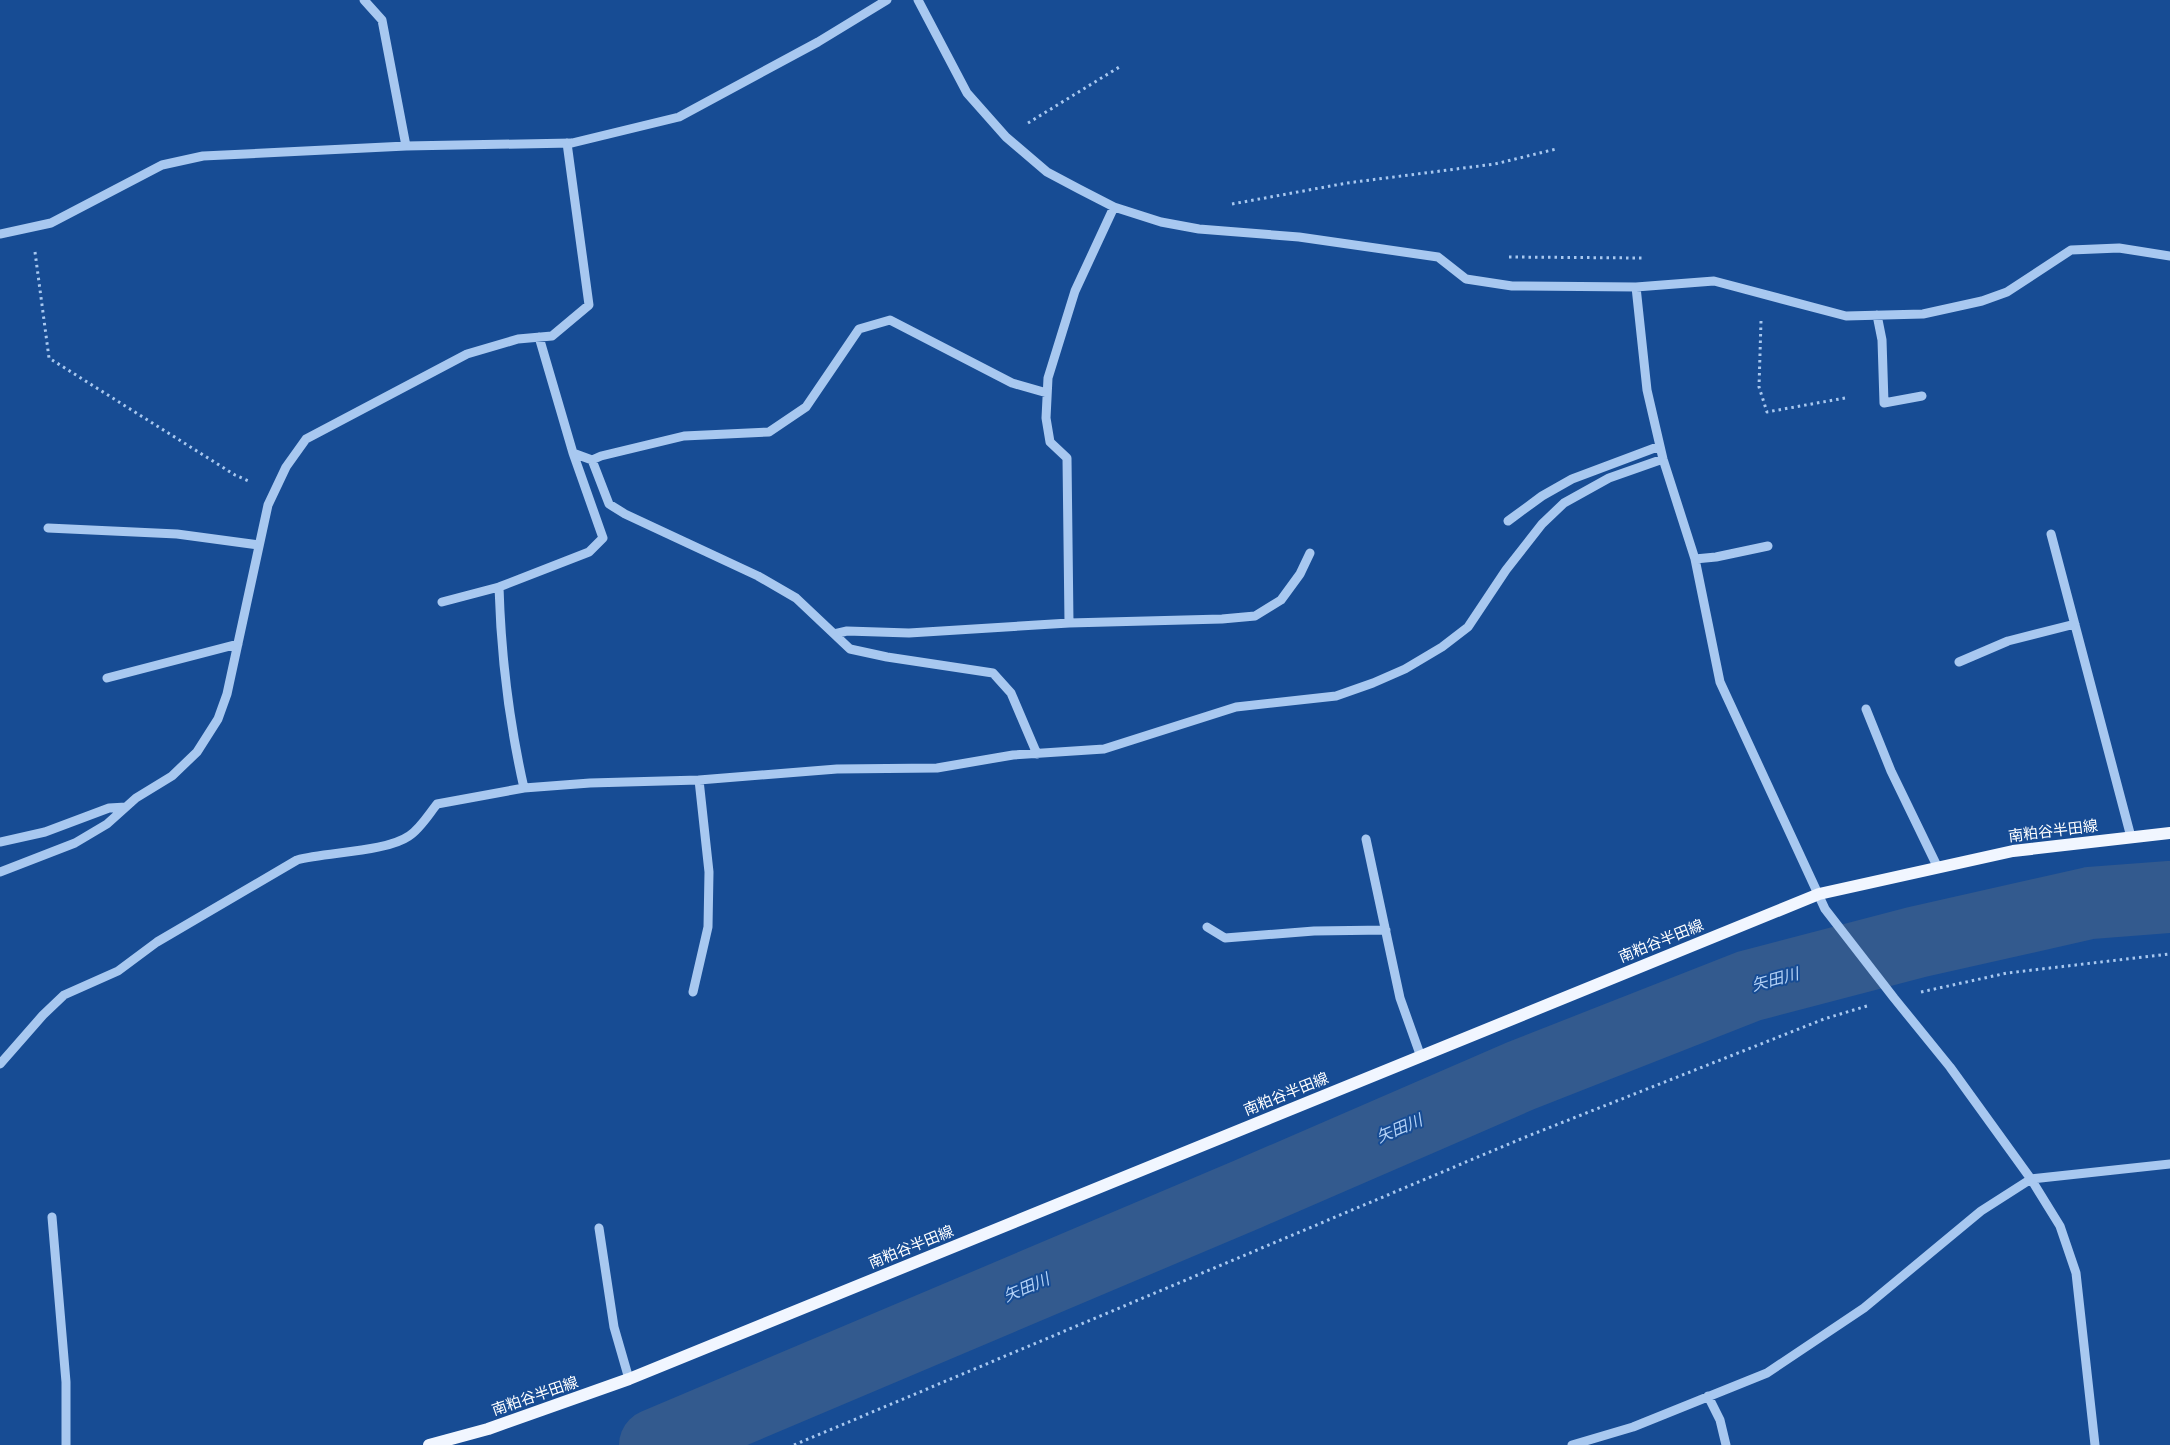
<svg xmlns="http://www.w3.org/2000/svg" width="2170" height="1445" viewBox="0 0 2170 1445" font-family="Commissioner,'Noto Sans JP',sans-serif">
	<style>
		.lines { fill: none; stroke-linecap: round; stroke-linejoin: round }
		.river { stroke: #335a8e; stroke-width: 72 }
		.path { stroke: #a8c8f0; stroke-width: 3; stroke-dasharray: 2.5 4; stroke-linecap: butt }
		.minor { stroke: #a8c8f0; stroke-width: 9 }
		.major { stroke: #f1f6ff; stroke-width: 12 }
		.labels { text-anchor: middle; stroke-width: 4; stroke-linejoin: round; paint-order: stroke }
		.street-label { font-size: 15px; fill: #fff; stroke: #174c94 }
		.water-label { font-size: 16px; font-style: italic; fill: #b4d2f7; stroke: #174c94 }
	</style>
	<rect width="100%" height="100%" fill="#174c94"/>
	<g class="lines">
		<path class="river" d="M655,1445L1248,1194L1520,1076L1749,986L1917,942L2090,903L2170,897"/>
		<path class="path" d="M1028,123L1121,66
			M1232,204L1347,183L1495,164L1556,149
			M35,252L49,358L235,475L251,482
			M1509,257L1642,258
			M1761,321L1759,387L1767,412L1845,398
			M1921,992L2007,973L2170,954
			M794,1445L1523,1138L1824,1019L1867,1006"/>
		<path class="minor" d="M364,0L382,20L406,146
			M918,0L967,93L1006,137L1047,172L1079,189L1114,207L1161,222L1199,229L1299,237L1438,257L1466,279L1512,286L1636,287L1714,281L1846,316L1923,314L1982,301L2007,292L2071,250L2119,248L2170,256
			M0,234L51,223L162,165L203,156L406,146L572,143L679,117L818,42L887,0
			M1636,287L1647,390L1663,459L1695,559L1720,682L1825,909L1894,998L1950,1067L2031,1179L2060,1226L2076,1273L2095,1445
			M1877,315L1882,340L1884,403L1922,396
			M539,337L573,453L592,460L609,504L625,514L758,576L796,598L850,649L887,657L993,673L1011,693L1037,754
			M592,460L601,456L684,436L769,432L806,407L859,329L890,320L1012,383L1047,393
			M1508,521L1542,496L1572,479L1660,446
			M48,528L177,534L259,545
			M2051,534L2131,837
			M1695,559L1716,557L1768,546
			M499,587C501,655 509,722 524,788
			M442,602L499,587L589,552L603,538L573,453
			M1069,623L1067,458L1050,442L1046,418L1048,378L1075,291L1114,207
			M834,634L847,631L909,633L1069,623L1222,619L1255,616L1281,600L1300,574L1310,553
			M1959,662L2008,641L2075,624
			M107,678L238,644
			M1866,709L1891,771L1938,868
			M1366,839L1400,998L1421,1057
			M0,842L45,832L109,808L126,807
			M0,872L75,843L107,824L136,798L172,776L197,752L218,719L227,694L268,505L286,467L306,439L467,354L518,339L552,336L589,305L567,143
			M1207,927L1225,938L1314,931L1386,930
			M693,992L708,927L709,872L699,780
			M0,1064L43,1015L64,995L118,971L157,942L297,860C327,852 386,852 409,836C420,829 429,814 437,804L524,788L590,783L699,780L837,769L937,768L1013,755L1104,749L1236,707L1336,696L1373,683L1405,669L1442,647L1468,627L1506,570L1542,524L1564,503L1609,478L1663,459
			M52,1217L66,1382V1445
			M599,1228L614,1327L629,1379
			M1708,1396L1720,1420L1726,1445
			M1572,1445L1633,1427L1767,1373L1864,1308L1981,1211L2031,1179L2170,1164"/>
		<path class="major" d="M429,1445L488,1429L629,1379L1819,894L2013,851L2170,833"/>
	</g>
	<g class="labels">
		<g class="street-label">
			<text transform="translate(2053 831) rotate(-7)" y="5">南粕谷半田線</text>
			<text transform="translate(1661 941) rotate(-22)" y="5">南粕谷半田線</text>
			<text transform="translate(1286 1094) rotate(-22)" y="5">南粕谷半田線</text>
			<text transform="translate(911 1247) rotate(-22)" y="5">南粕谷半田線</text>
			<text transform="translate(535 1396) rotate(-19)" y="5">南粕谷半田線</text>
		</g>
		<g class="water-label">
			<text transform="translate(1775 979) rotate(-15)" y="6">矢田川</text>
			<text transform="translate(1399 1128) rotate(-23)" y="6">矢田川</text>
			<text transform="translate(1026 1287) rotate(-23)" y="6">矢田川</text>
		</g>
	</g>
</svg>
